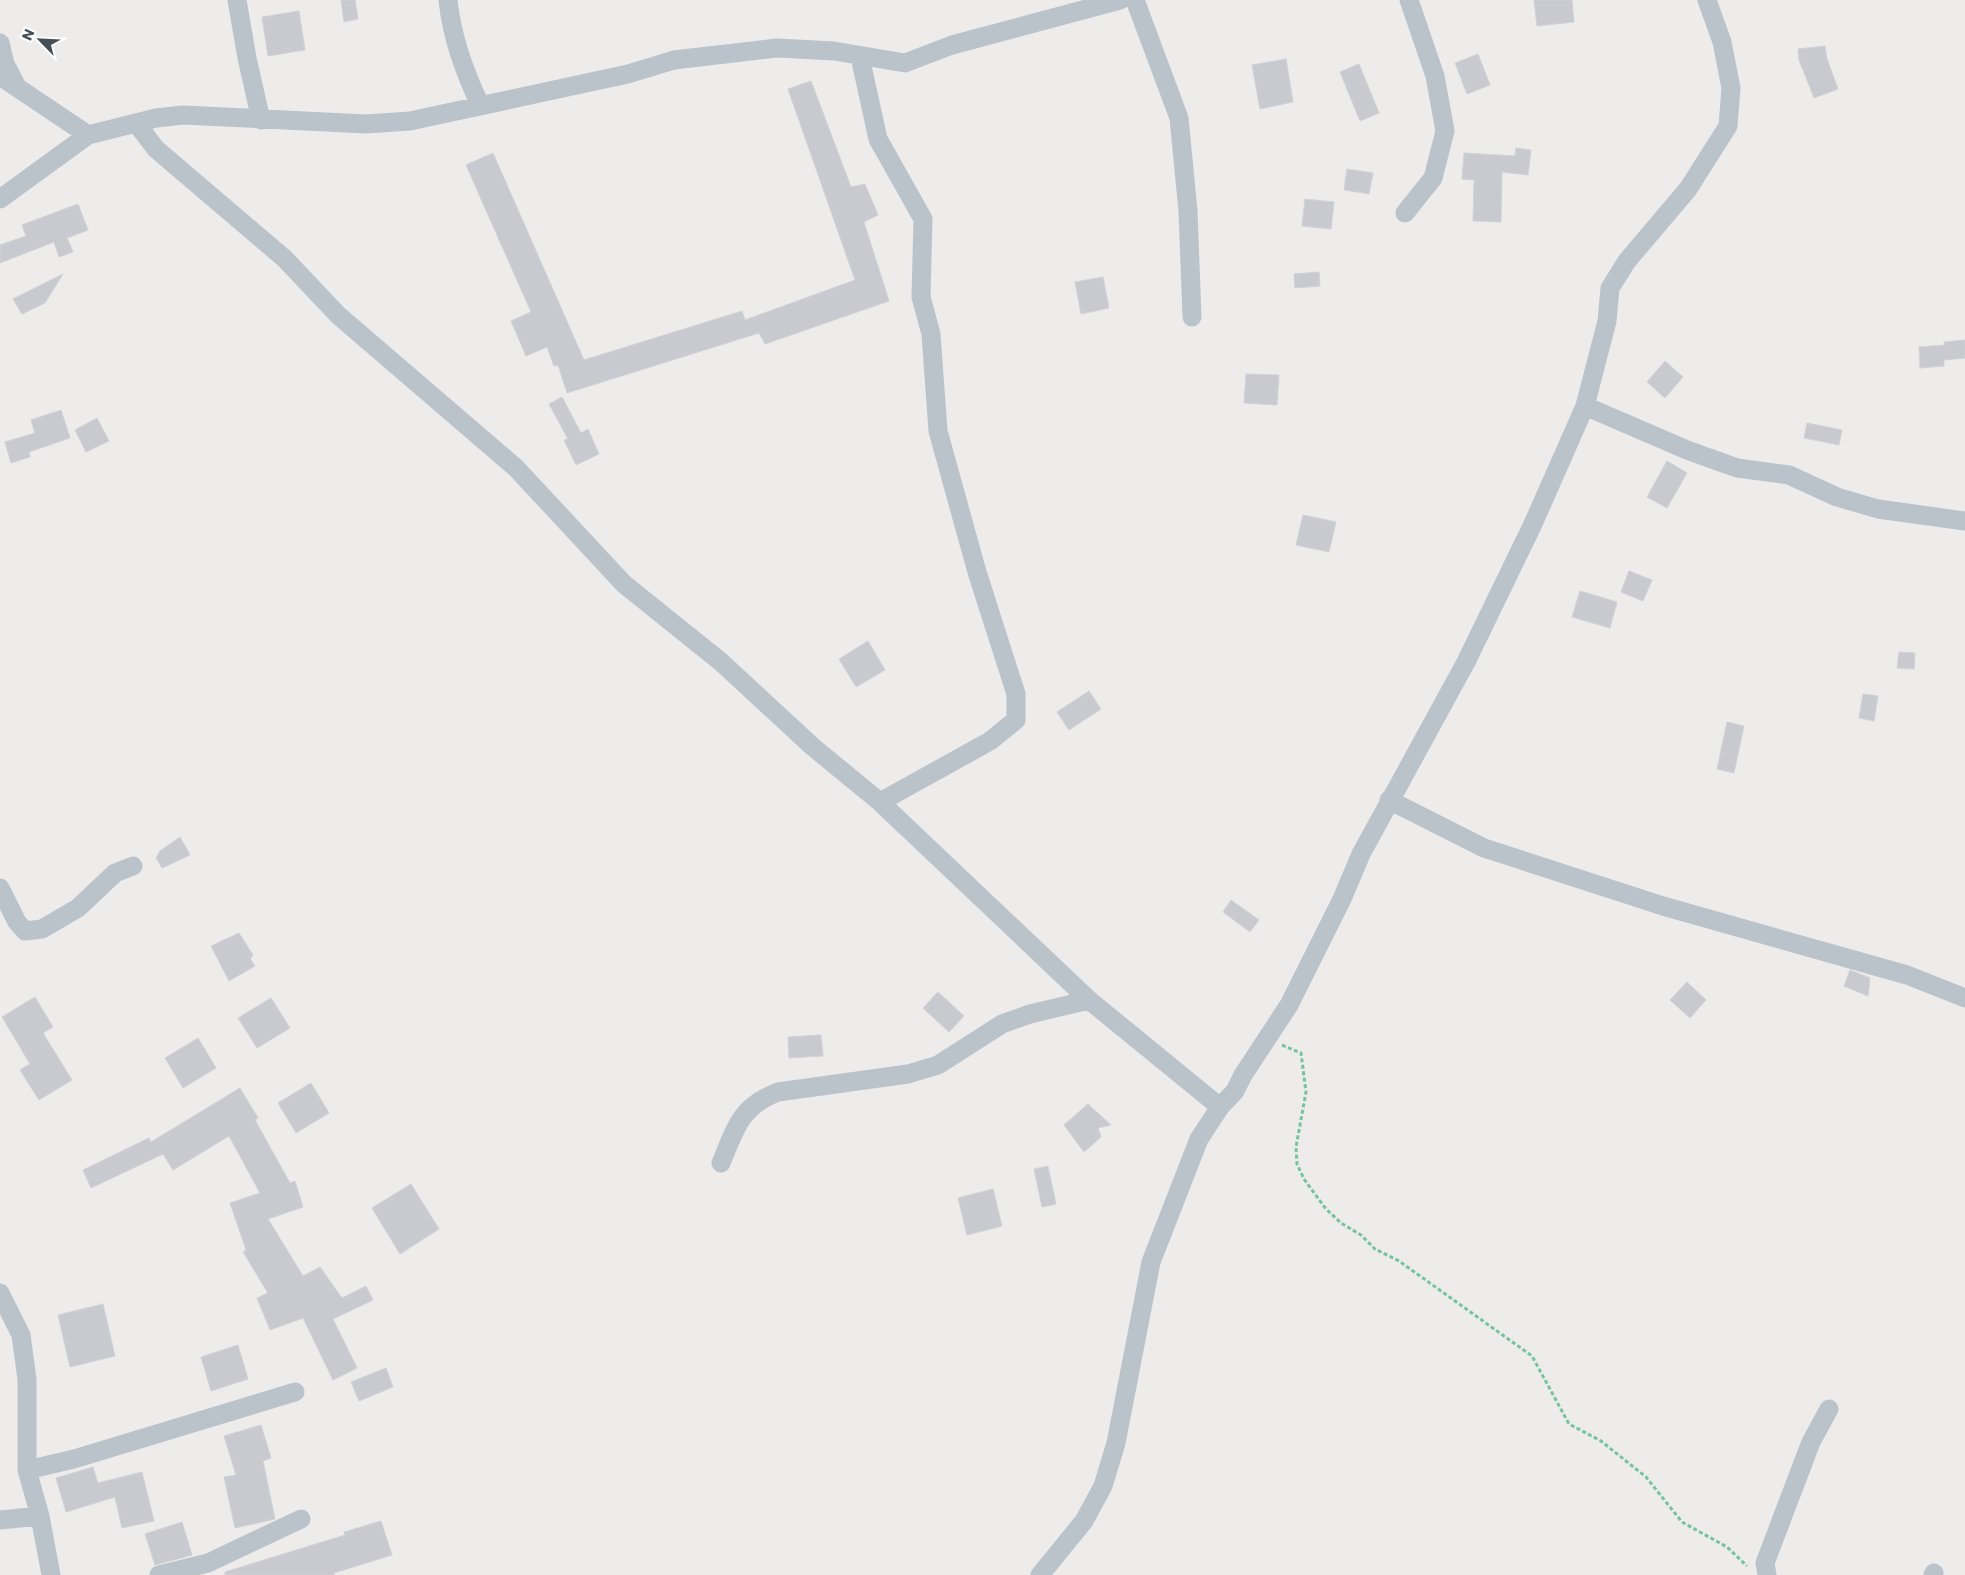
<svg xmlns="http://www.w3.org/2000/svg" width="1965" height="1575" viewBox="0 0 1965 1575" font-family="Poppins,sans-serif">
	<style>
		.building { fill: #c8cad0; stroke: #cfd2d6 }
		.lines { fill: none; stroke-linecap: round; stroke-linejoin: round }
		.path { stroke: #76c49d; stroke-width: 3; stroke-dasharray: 4 2.5; stroke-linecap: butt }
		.minor { stroke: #bac3ca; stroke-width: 19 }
	</style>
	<rect width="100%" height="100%" fill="#eeebeb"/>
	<path class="building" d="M341,0H355L358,19L344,22Z
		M1534,0H1572L1574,22L1537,26Z
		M299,11L305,50L268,56L262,17Z
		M1825,46L1827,59L1838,89L1814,98L1799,60L1798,49Z
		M1478,54L1490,85L1467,94L1455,63Z
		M1286,59L1293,102L1260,109L1252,65Z
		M1359,64L1379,113L1360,121L1340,72Z
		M811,81L851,187L865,184L878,215L864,222L889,301L765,344L759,333L567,393L558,365L554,366L547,347L526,356L511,321L531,312L466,165L493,153L584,360L742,311L745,320L855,280L788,89Z
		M1516,148L1531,150L1528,175L1502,172L1501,222L1473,221L1474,180L1462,179L1464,153L1515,156Z
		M1347,169L1373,173L1369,194L1344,190Z
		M1305,199L1334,202L1331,229L1302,226Z
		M78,204L88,230L67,238L73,252L59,257L54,242L0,263V245L26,236L22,225Z
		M1319,272L1320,286L1295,288L1294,274Z
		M63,274L45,303L22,314L13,299Z
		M1103,277L1109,308L1081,314L1075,282Z
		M1965,340V358L1944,360V366L1920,368L1919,347L1945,345L1944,342Z
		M1665,361L1683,377L1665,398L1647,382Z
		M1246,374L1279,375L1277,405L1244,403Z
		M562,397L581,433L588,429L599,454L576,465L564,440L568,439L549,404Z
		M61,410L70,438L29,452L30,457L11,463L5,442L35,433L31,420Z
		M97,418L109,441L86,452L75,430Z
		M1807,423L1842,430L1839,445L1804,438Z
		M1667,461L1687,473L1667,508L1647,497Z
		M1303,515L1336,522L1329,552L1296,545Z
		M1629,571L1652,580L1643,601L1621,592Z
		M1580,591L1617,602L1610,628L1572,617Z
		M868,641L885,670L856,687L839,659Z
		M1899,652L1915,653L1914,669L1897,668Z
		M1089,691L1101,709L1069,730L1057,712Z
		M1863,694L1878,696L1874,721L1859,718Z
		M1727,722L1744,726L1734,773L1717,769Z
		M180,837L190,855L162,868L156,858L160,851Z
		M1231,900L1259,920L1250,932L1223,912Z
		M239,933L253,955L250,959L255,966L229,981L211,946Z
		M1850,970L1870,978L1868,996L1844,986Z
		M1687,982L1706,1000L1690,1018L1670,1000Z
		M938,992L964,1016L949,1032L923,1008Z
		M35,997L53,1027L43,1033L72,1080L39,1100L20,1070L30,1064L2,1017Z
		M271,998L290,1028L257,1048L238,1018Z
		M821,1035L823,1056L789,1058L788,1037Z
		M198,1038L216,1068L183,1088L165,1058Z
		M311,1083L329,1113L296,1133L278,1103Z
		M240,1088L258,1118L255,1120L290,1183L295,1181L303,1207L268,1219L303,1276L320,1267L342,1298L366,1286L373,1300L333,1319L357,1368L333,1380L303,1318L270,1330L257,1298L268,1293L243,1252L246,1250L230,1203L260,1193L229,1136L173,1170L163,1154L91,1188L83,1170L149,1138L151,1142Z
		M1088,1104L1111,1125L1098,1128L1101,1137L1084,1152L1064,1125Z
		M1048,1166L1056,1204L1042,1207L1034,1169Z
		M411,1184L439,1229L400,1254L372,1208Z
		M993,1189L1002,1226L967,1235L958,1198Z
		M103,1304L115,1356L70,1367L58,1315Z
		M238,1345L248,1379L211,1391L201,1357Z
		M386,1368L393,1387L359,1401L351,1382Z
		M261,1425L271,1458L263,1461L275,1519L235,1528L224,1477L236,1475L224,1436Z
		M93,1467L98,1483L142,1472L154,1521L122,1528L115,1497L66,1512L56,1478Z
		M381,1521L392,1555L334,1573L335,1575H225V1572L345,1535L344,1532Z
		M182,1522L192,1555L155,1565L145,1534Z"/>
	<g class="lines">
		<path class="path" d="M1282,1045L1301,1053L1306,1092L1296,1147L1297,1164L1304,1179L1326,1209L1341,1223L1361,1235L1375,1249L1399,1261L1532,1356L1569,1424L1601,1441L1646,1477L1682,1522L1727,1547L1747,1566"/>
		<path class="minor" d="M237,0L247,58L261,120
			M448,0C452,38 464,70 480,105
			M1135,0L1179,118L1188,211L1192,317
			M0,43L5,64L16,85
			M860,57L878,139L923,219L921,297L931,334L938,431L977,572L1016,694V720L990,741L880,802
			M0,76L88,135
			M136,123L156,149L285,259L338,315L516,468L624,584L721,662L813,747L880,802L1089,1000L1220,1107
			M0,199L88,135L156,118L183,115L366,124L410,121L628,74L674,60L777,48L834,51L905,63L952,45L1120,0
			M1405,213L1433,178L1445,131L1435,76L1409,0
			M1585,406L1687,450L1737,468L1789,475L1837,497L1878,509L1965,521
			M1389,800L1484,848L1663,906L1907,975L1965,998
			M0,888L17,922L25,931L42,929L78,908L115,873L133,866
			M721,1163C736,1127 740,1107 778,1092L908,1074L938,1065L1002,1024L1030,1014L1089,1000
			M0,1293L21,1335L27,1379V1470L40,1516L51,1575
			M27,1470L74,1459L295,1392
			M0,1520L40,1516
			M159,1575L208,1563L301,1519
			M1040,1575L1084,1521L1103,1486L1116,1443L1151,1262L1199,1139L1220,1107L1235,1091L1243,1075L1289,1005L1342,899L1361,854L1466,662L1533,524L1585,406L1607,321L1610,288L1627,261L1688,189L1728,126L1731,88L1722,42L1707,0
			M1767,1575L1765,1563L1811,1442L1829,1409
			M1933,1575L1934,1573"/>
	</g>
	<g transform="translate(40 40) rotate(294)" stroke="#ffffff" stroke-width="4" paint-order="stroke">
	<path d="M0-4L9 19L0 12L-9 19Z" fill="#454f57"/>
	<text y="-8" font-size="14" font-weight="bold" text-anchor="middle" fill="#454f57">N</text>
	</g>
</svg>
